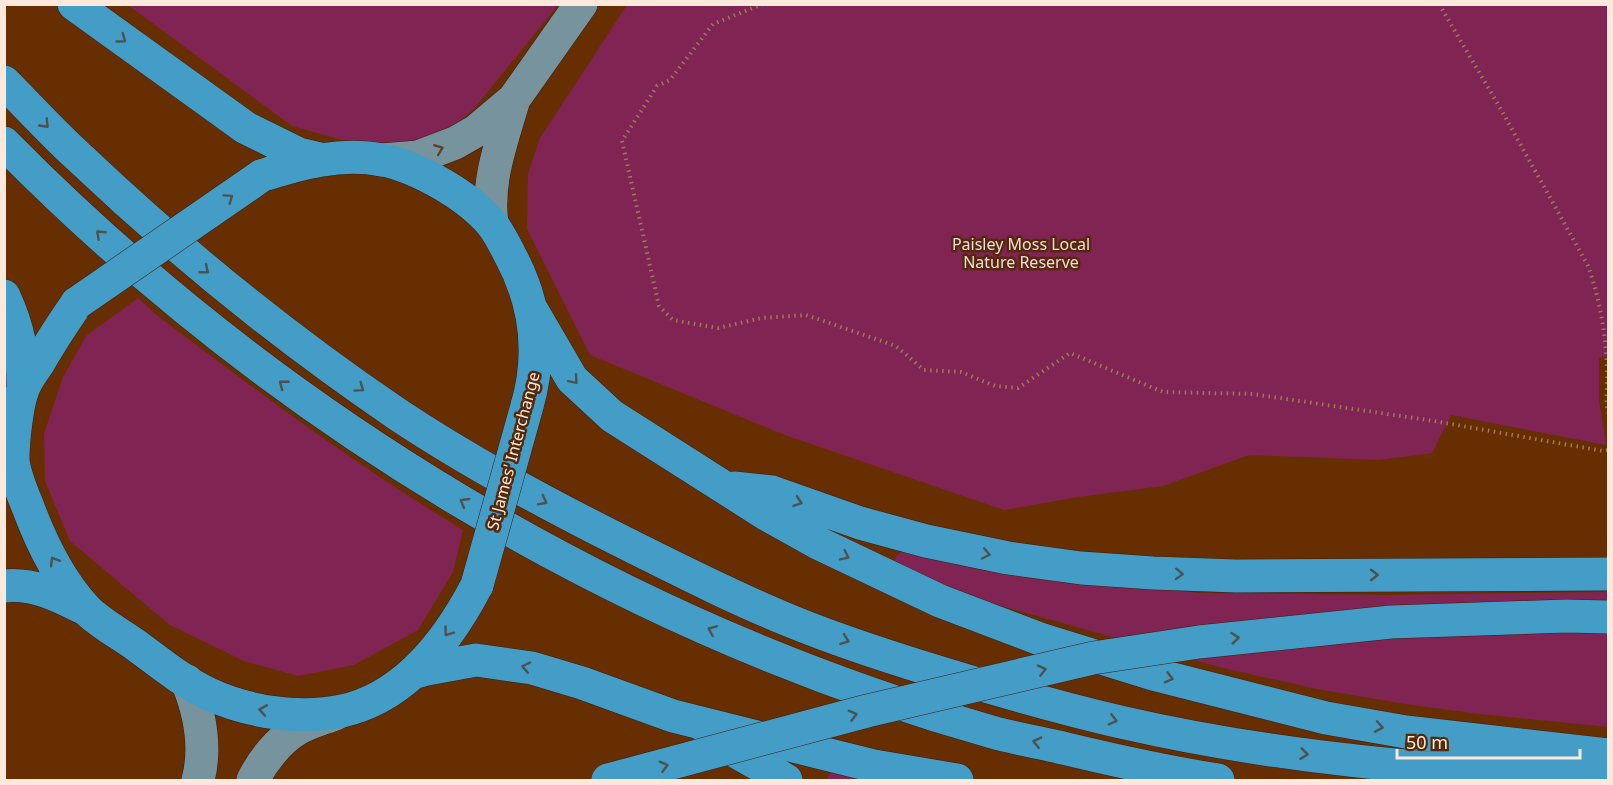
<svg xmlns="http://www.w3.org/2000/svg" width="1613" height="785" viewBox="0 0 1613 785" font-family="'Noto Sans',sans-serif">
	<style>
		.green { fill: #802454 }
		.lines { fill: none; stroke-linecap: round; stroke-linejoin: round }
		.major-casing { stroke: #3d1e0a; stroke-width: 34 }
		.highway-casing { stroke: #3d1e0a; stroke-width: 34 }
		.path { stroke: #a27857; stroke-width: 4; stroke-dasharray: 1.5 4.5; stroke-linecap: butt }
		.major { stroke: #77939d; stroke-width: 33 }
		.highway { stroke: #449dc7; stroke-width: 33 }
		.highway-bridge-casing { stroke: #3d1e0a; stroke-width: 34; stroke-linecap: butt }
		.highway-bridge { stroke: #449dc7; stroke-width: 33 }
		.oneway { stroke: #4e524c }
		.oneway2 { stroke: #5d442f }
		.labels { text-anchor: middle; stroke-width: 5; stroke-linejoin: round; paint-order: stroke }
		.park-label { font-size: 16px; fill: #f4d7e2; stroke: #54290a }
		.street-label { font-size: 16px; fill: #fde8dc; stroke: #54290a }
	</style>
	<rect width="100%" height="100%" fill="#672f01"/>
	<path class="green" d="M128,5H558L473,110L432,144L350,142L292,126Z
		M627,5H1608V356L1599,358V400L1606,445L1451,415L1432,453L1379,460L1249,455L1163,486L1078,497L1004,510L785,435L590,355L527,229L528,174L540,138Z
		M138,298L159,317C258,392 357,466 463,530L453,572L418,630L354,665L298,676L244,661L170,625L70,541L45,481L44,434L63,377L86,336Z
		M903,551L1106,585L1200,593L1386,595L1608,592V727L1479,714L1405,704L1317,689L1227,669L959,594L894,566L896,556Z
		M832,770L872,780H826Z"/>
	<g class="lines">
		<g class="major-casing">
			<path id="major" d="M382,160L418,157L455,143L476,131L514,99L581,4
				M492,224C486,181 502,141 514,99
				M187,681C200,713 207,746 198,780
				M253,780C262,762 278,741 296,730C307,723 322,719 335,714"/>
		</g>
		<g class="highway-casing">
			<path id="highway" d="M74,4L246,128L299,154L320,159
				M4,82C30,108 54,135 81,159C179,252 285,338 397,414C469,462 547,504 625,543C679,570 732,597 788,620C846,644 907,663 968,681C1019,696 1072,711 1125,723C1282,759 1447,773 1608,778
				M4,143C275,418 620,626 992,732C1017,739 1042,743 1067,749C1117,761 1167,772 1218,780
				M261,176C299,163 342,152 382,160C397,162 412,169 425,175C449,187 474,203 492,224C499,233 505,245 510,255C536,303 542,354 527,406
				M4,296C19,329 23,352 23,388
				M77,303C63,323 50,343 38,364C33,371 27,379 24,387C17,402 13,442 13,459C14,474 22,492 28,507C41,542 60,581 86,609C98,622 122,635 137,646C160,663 183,682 209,694C248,712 299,720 342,711C406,697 449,639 477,585
				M533,312L572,379L612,416L766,514L818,543L940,601L1040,639L1153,674L1326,718L1406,732L1608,755
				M734,488L772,492L860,523L926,541L1008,558L1081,568L1153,573L1236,576L1608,574
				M4,586C35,583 59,596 85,609
				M413,673L427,669L476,660L532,668L582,683L673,716L874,766L957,780
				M710,737L786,780"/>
		</g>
		<path class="path" d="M763,4L713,24L670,80L657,86L622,141L659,306L673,320L718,328L762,318L806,315L896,346L924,370L961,372L995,386L1018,388L1070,353L1163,392L1253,394L1434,421L1603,451L1608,450
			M1439,4L1503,113L1588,266C1600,299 1606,335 1607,371C1608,385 1605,399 1608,413"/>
		<use href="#major" class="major"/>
		<use href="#highway" class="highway"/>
		<g class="highway-bridge-casing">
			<path id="highway-bridge" d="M77,303L261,176
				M477,585L527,406
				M608,780L867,711L1093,658L1199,642L1391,622L1566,616L1608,617"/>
		</g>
		<use href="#highway-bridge" class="highway-bridge"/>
	</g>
	<defs><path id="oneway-chevron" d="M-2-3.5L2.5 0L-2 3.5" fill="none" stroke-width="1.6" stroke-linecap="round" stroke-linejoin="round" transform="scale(1.5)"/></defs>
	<g class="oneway">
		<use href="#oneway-chevron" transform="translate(122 39) rotate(36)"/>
		<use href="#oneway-chevron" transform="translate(45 124) rotate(46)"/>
		<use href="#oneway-chevron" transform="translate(229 198) rotate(-35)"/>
		<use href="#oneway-chevron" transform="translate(100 234) rotate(-137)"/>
		<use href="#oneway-chevron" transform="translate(205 270) rotate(39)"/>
		<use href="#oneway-chevron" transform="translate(574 380) rotate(49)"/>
		<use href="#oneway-chevron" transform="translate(283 384) rotate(-142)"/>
		<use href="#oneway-chevron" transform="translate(360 388) rotate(35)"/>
		<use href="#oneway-chevron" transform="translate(543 501) rotate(27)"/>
		<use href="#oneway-chevron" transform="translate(464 502) rotate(-150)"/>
		<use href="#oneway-chevron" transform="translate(798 502) rotate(19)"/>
		<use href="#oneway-chevron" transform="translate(986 554) rotate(12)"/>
		<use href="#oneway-chevron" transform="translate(845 556) rotate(26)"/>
		<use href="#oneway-chevron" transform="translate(54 561) rotate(-121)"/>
		<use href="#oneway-chevron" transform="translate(1179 574) rotate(2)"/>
		<use href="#oneway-chevron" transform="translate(1374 575)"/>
		<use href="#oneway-chevron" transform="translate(712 630) rotate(-157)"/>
		<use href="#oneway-chevron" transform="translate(448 632) rotate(126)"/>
		<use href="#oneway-chevron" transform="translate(1235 638) rotate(-6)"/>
		<use href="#oneway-chevron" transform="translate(845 640) rotate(20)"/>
		<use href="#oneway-chevron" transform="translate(526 667) rotate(-168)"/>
		<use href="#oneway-chevron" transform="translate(1042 670) rotate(-13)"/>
		<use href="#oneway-chevron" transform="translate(1169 678) rotate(15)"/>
		<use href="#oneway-chevron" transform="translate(263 710) rotate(-170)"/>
		<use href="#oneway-chevron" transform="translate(853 715) rotate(-15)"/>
		<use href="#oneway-chevron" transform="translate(1113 720) rotate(14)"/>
		<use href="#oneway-chevron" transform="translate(1379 727) rotate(10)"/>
		<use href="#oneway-chevron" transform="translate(1037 742) rotate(-167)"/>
		<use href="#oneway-chevron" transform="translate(1304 754) rotate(7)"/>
		<use href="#oneway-chevron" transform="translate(664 766) rotate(-15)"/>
	</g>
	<use class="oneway2" href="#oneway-chevron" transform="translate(439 149) rotate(-22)"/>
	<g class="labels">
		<g class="park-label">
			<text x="1021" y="250">Paisley Moss Local<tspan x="1021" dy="18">Nature Reserve</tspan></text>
		</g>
		<g class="street-label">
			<text transform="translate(513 451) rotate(-75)" y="6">St James' Interchange</text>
		</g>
	</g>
	<rect width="1613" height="785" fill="none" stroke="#fde8dc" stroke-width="12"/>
	<path d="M1397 749v9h183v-9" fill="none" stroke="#fde8dc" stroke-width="3"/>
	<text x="1406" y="749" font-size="18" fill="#fde8dc" stroke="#54290a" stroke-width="4.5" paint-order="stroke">50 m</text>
</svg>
